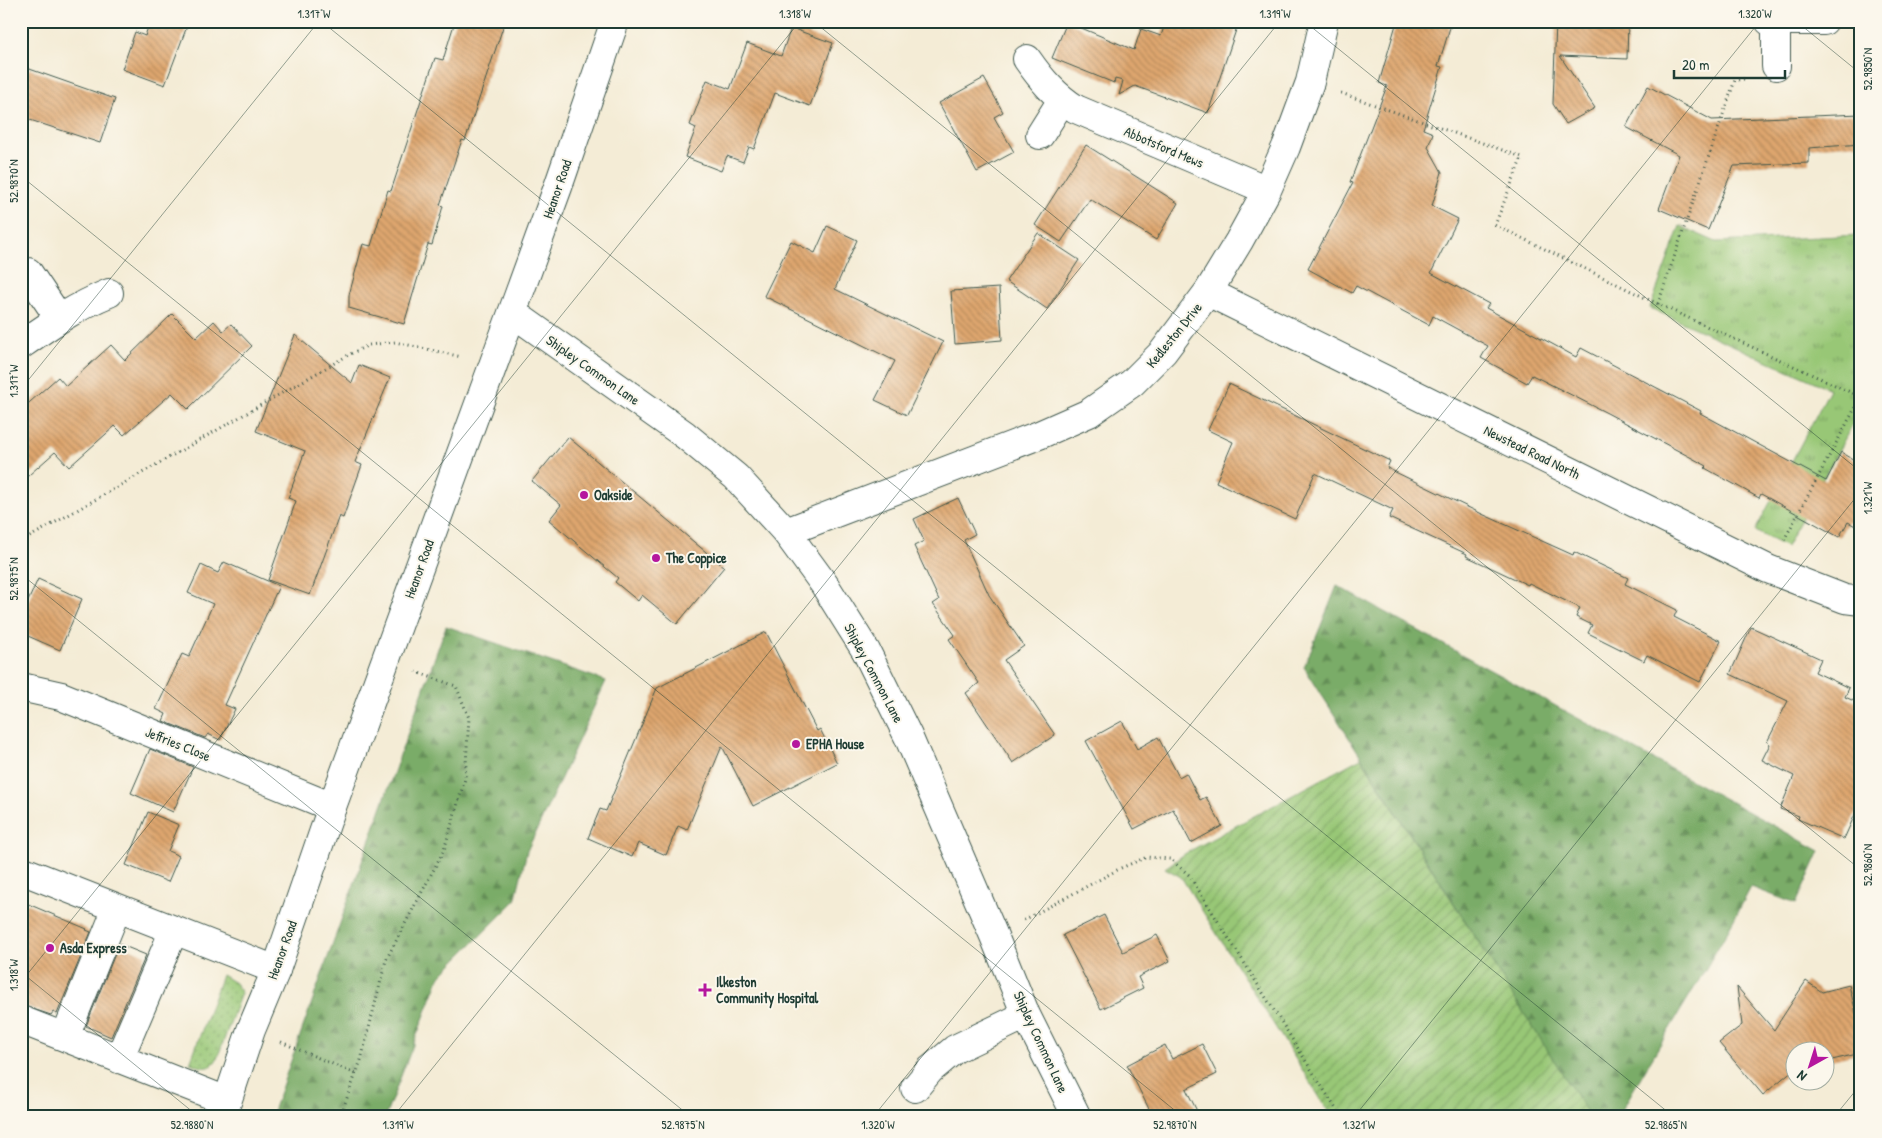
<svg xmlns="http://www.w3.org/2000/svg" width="1882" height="1138" viewBox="0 0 1882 1138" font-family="'Patrick Hand',sans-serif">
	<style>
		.grass { fill: url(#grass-dots); stroke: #5c8255 }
		.forest { fill: url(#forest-firs); stroke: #4c744e }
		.park { fill: url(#park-tufts); stroke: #5c8255 }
		.garden { fill: url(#garden-furrows); stroke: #5c8255 }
		.building { fill: url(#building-back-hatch) }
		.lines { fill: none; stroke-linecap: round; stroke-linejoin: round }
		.minor-casing { stroke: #3f574c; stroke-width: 30 }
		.major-casing { stroke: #3f574c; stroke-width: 30 }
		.path { stroke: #3f574c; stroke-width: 3; stroke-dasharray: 1 4; stroke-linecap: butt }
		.minor { stroke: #fff; stroke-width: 28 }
		.major { stroke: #fff; stroke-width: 28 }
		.ticks { fill: none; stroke: #1f3d34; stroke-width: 1; stroke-opacity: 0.45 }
		.poi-dot { fill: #b5179e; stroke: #fbf7ec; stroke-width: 2 }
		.labels { text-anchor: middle; stroke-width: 4; stroke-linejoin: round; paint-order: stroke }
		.street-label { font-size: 14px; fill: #1f3d34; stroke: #fbf7ec }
		.poi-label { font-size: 14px; font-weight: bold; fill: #1f3d34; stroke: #fbf7ec; text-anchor: start }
		.neatline { fill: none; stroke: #1f3d34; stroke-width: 2 }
		.ticks-label { font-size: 12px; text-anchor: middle; fill: #1f3d34 }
	</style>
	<defs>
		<pattern id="grass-dots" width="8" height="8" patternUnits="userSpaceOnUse" patternTransform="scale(1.25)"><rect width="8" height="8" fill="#98c776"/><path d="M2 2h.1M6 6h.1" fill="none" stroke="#7ba362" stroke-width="1.8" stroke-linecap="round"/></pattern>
		<pattern id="forest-firs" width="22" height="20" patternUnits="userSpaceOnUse" patternTransform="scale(1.25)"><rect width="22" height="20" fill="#7aac67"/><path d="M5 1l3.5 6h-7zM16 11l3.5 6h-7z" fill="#638d56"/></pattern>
		<pattern id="park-tufts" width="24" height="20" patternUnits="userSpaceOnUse" patternTransform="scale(1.25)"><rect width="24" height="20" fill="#98c776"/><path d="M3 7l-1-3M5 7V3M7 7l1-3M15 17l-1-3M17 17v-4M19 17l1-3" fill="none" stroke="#7ba362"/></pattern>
		<pattern id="garden-furrows" width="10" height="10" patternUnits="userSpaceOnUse" patternTransform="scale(1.25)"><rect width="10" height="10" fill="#98c776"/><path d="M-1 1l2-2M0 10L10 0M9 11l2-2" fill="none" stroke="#7ba362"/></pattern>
		<pattern id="building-back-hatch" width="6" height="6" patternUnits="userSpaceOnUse" patternTransform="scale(1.25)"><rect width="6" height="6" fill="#dea66e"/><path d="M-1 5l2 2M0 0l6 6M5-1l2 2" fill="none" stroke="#b3885b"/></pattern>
	</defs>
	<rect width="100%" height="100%" fill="#fbf7ec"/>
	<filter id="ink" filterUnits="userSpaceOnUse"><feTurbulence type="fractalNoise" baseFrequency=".02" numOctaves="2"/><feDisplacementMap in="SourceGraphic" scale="10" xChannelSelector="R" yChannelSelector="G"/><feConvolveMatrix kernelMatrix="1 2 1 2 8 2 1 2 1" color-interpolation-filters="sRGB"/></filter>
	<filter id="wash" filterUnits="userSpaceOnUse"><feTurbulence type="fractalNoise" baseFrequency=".0096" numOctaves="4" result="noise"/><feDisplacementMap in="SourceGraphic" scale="20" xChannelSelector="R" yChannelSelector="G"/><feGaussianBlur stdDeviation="1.12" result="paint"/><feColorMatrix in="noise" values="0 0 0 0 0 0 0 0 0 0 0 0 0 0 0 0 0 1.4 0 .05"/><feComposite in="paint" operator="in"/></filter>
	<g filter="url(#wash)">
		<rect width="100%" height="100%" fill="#f4ecd6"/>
		<path class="grass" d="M222,975L235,983L241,993L217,1059C208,1072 203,1067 190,1063Z"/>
		<path class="forest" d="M1337,586L1820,851L1796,904L1751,887C1711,966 1661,1039 1618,1117H1590L1304,667Z
			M446,626L606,681L527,851L515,901L440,976L385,1117H271Z"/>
		<path class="park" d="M1680,226L1716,242L1861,235V409L1786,547L1755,531L1830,389L1650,308Z"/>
		<path class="garden" d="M1361,758L1590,1117H1332L1181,877L1165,868L1186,853Z"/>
		<g id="blocks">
			<path class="building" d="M150,21H189L165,85L122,69L135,32L145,36Z
				M455,21H505L465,141L462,140L440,205L443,206L432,245L428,244L404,324L349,308V295L363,244L371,246L388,190L391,191L435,58L443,60Z
				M1166,21H1239L1208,113L1135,86L1119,95L1123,81L1115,79L1114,83L1052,58L1067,22L1134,50L1141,29L1161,36Z
				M1397,21H1452L1438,66L1442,67L1423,129L1433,133L1428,147L1442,172L1432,206L1458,219L1431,273L1489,304L1486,308L1576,357L1581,348L1701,411L1700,413L1826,481L1841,452L1861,464V529L1848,522L1839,537L1761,494L1759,498L1705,468L1707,466L1607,413L1532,375L1527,383L1481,358L1488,346L1433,316L1429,325L1356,286L1352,293L1308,269L1353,183L1350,182L1387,86L1379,83Z
				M1556,21H1628L1627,59L1560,56L1595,108L1566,124L1553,104Z
				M791,28L833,43L810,106L775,93L754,149L749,147L743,162L727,156L721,171L685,157L696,128L690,125L707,80L730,89L747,43L781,56Z
				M21,66L115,99L100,143L21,117Z
				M984,78L1003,112L994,117L1014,152L977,172L939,103Z
				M1648,86L1712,120L1861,114V144L1809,148V163L1734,166L1708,230L1659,209L1679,155L1626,127Z
				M1086,145L1178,203L1156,240L1090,199L1061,242L1035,225Z
				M827,226L857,240L835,289L943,342L907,415L875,400L895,361L764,296L791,241L815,253Z
				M1038,233L1079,260L1047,309L1006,281Z
				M999,288L1002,340L955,344L951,291Z
				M172,314L196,338L214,321L223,331L231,324L252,346L188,409L172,393L124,435L115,426L69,467L55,452L21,482V410L58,377L66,386L111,345L125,360Z
				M295,335L352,383L359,365L390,378L355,462L362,465L343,518L339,516L310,595L268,580L296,501L288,498L305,451L256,431Z
				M1229,384L1390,461L1387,468L1482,514L1573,555L1574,552L1628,578L1625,584L1677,610L1674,617L1721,641L1700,682L1647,655L1644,661L1588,633L1592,625L1576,617L1580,608L1529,583L1528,585L1466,556L1467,554L1389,518L1393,510L1315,473L1295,519L1216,482L1233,442L1208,430Z
				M568,437L724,567L677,624L642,595L638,601L615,582L618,578L549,520L561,505L532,481Z
				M958,498L975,534L964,540L989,595L1024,646L1004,660L1055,735L1013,763L966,693L979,683L949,639L955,635L933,604L939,600L914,546L924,541L914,519Z
				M224,562L279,586L225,705L235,709L220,740L208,734L205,738L163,721L166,714L156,709L182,654L189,657L213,604L188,593L201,565L218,573Z
				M38,579L82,599L60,650L21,633V617Z
				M1751,627L1821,659L1815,672L1849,688L1845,697L1861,704V801L1844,839L1798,819L1799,816L1780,809L1794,776L1762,760L1770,744L1767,742L1788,701L1730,674Z
				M766,632L817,731L820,729L837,763L753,806L722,746L687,830L678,826L666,855L638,843L632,857L588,838L600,809L606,811L657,688Z
				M1122,721L1137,749L1158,737L1179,777L1186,773L1200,800L1206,797L1222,826L1191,843L1173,809L1134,829L1086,741Z
				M150,749L193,767L173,812L131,793Z
				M148,812L179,825L168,851L179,856L168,882L126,865Z
				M21,901L87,929L86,930L91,932L57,1014L53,1012L51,1015L21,1005Z
				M1104,915L1123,952L1157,935L1170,961L1138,977L1143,988L1101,1009L1063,935Z
				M119,944L146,955L111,1037L86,1026Z
				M1806,981L1822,992L1849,985L1857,1017L1861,1016V1053L1824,1062V1050H1794V1069L1763,1095L1719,1043L1742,1025L1737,987L1774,1030Z
				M1202,1044L1217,1074L1186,1089L1200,1117H1153L1127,1065L1165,1045L1172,1059Z"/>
		</g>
	</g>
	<g filter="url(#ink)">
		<use href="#blocks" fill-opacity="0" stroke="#3f574c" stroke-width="1"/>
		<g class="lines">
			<g class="minor-casing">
				<path id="minor" d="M1769,21H1824
					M1027,59C1041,79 1055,96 1076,109L1267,190
					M1776,66V22
					M1040,135L1062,100
					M28,272L59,318
					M1208,292L1768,569L1845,599L1861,601
					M513,313L685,435L736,477L786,532L824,584L866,651L908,736L994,936L1026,1015L1077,1117
					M21,345C51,324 75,307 109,293
					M786,532L1039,435L1089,413L1132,383L1163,352L1208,292L1239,241L1267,190L1286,147L1310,82L1324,21
					M21,687L61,696L332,807
					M21,870L276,970
					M21,1020L227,1101
					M65,1037L117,908
					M119,1059L174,930
					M915,1088L930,1070L955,1049L1026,1015"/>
			</g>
			<g class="major-casing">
				<path id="major" d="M222,1117L251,1030L276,970L332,807L558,187L615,21"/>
			</g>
			<path class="path" d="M1341,93L1522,157L1495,225L1658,304L1861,397
				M1658,304L1735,80L1747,79
				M1784,540L1861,397
				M21,542L352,353L369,345L395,342L462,357
				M1024,920L1121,868L1147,857L1170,859L1189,875L1341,1117
				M281,1042L356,1074
				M340,1117L361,1060L386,960L444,850L465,779L469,718L456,686L416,672"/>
			<use href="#minor" class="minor"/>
			<use href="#major" class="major"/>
		</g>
	</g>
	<path class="ticks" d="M321,21L1674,1117M813,21L1861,870M1304,21L1861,472M1796,21L1861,74M21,176L1183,1117M21,389L319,21M21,574L691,1117M21,972L199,1117M21,982L800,21M393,1117L1280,21M873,1117L1760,21M1354,1117L1861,491M1834,1117L1861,1084"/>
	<g class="poi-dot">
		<circle cx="584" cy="495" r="5"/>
		<circle cx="656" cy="558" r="5"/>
		<circle cx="796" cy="744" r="5"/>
		<circle cx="50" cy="948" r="5"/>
		<path d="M702.5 982.5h5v5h5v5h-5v5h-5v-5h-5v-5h5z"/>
	</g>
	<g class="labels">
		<g class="street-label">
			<text transform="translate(1164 147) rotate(23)" y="5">Abbotsford Mews</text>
			<text transform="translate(557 189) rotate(-71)" y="5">Heanor Road</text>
			<text transform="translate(1174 335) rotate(-51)" y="5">Kedleston Drive</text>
			<text transform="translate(593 370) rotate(35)" y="5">Shipley Common Lane</text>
			<text transform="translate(1532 452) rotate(26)" y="5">Newstead Road North</text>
			<text transform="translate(419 569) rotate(-70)" y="5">Heanor Road</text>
			<text transform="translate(874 673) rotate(62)" y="5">Shipley Common Lane</text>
			<text transform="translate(178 744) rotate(22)" y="5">Jeffries Close</text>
			<text transform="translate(282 950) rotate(-70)" y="5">Heanor Road</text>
			<text transform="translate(1041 1042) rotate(65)" y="5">Shipley Common Lane</text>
		</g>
		<g class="poi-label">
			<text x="594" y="500">Oakside</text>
			<text x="666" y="563">The Coppice</text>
			<text x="806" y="749">EPHA House</text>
			<text x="60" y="953">Asda Express</text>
			<text x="716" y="987">Ilkeston<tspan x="716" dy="16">Community Hospital</tspan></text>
		</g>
	</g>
	<rect width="1882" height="1138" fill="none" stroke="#fbf7ec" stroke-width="55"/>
	<g transform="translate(1810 1066) rotate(219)"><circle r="24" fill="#fbf7ec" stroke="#a3ada2"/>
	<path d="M0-4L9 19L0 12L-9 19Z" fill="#b5179e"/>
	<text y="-8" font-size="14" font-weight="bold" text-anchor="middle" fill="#1f3d34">N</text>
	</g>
	<path d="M1674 70v8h111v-8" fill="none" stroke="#1f3d34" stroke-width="2.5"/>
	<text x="1682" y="70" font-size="15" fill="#1f3d34" stroke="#fbf7ec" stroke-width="4" paint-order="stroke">20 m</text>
	<rect x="28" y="28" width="1826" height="1082" class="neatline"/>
	<g class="ticks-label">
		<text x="314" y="18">1.317°W</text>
		<text x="795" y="18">1.318°W</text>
		<text x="1275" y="18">1.319°W</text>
		<text x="1755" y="18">1.320°W</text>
		<text transform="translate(1868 69) rotate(-90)" y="4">52.9850°N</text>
		<text transform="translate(14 181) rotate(-90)" y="4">52.9870°N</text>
		<text transform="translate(14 381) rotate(-90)" y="4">1.317°W</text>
		<text transform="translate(1868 498) rotate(-90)" y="4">1.321°W</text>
		<text transform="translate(14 579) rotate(-90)" y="4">52.9875°N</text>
		<text transform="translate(1868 865) rotate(-90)" y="4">52.9860°N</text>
		<text transform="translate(14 975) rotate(-90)" y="4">1.318°W</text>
		<text x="192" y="1129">52.9880°N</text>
		<text x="398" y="1129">1.319°W</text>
		<text x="683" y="1129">52.9875°N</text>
		<text x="878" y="1129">1.320°W</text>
		<text x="1175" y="1129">52.9870°N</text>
		<text x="1359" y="1129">1.321°W</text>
		<text x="1666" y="1129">52.9865°N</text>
	</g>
</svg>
